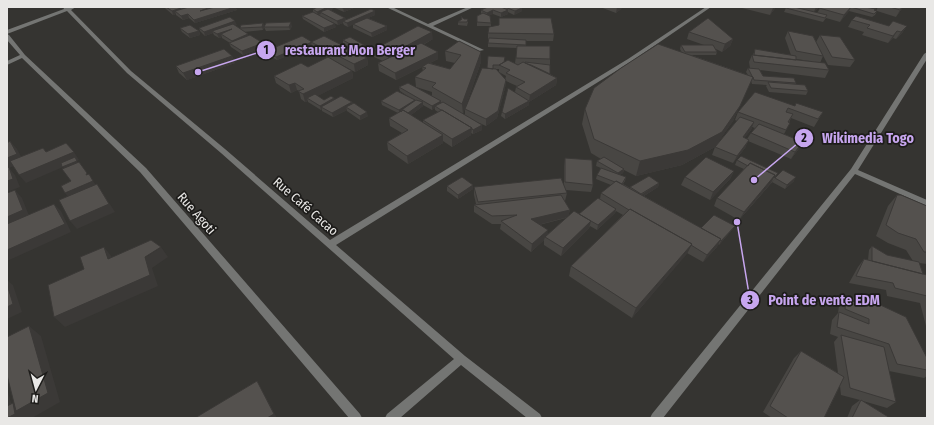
<svg xmlns="http://www.w3.org/2000/svg" width="934" height="425" viewBox="0 0 934 425" font-family="'Fira Sans Condensed',sans-serif">
	<style>
		.lines { fill: none; stroke-linecap: round; stroke-linejoin: round }
		.street { fill: #747573; fill-rule: evenodd }
		.wall { fill: #484643; fill-rule: evenodd }
		.shaded-wall { fill: #3b3937 }
		.building { fill: #54514e; stroke: #3b3937 }
		.labels { text-anchor: middle; stroke-width: 3.5; stroke-linejoin: round; paint-order: stroke }
		.street-label { font-size: 13px; fill: #e9e8e6; stroke: #1d1c1a }
		.leader { fill: none; stroke: #c7a6ef; stroke-width: 1.5 }
		.callout-dot { fill: #c7a6ef; stroke: #1d1c1a; stroke-width: 1.5 }
		.mark-label { font-size: 12px; text-anchor: middle; font-weight: bold; fill: #111 }
		.callout-label { font-size: 14px; text-anchor: middle; font-weight: bold; fill: #c7a6ef; stroke: #1d1c1a; stroke-width: 3.5; stroke-linejoin: round; paint-order: stroke }
	</style>
	<rect width="100%" height="100%" fill="#353431"/>
	<g class="lines">
		<path class="street" d="M63,7H76L71,10L131,71L225,149L330,240L628,59L706,7H711L632,61L336,245L465,356L540,414L542,418H527L461,365L400,418H385L387,414L454,359L221,153L127,73L67,11L7,34V30L64,9Z
			M386,7H392L428,24L468,7H474L433,26L484,50L479,51Z
			M7,34L9,35L25,55L146,168L360,414L362,418H349L140,172L22,58L7,65V61L20,55L7,40Z
			M927,52V59L858,170L927,200V206L855,174L663,418H650L652,414L851,169L924,54Z"/>
	</g>
	<path class="wall" d="M163,7H211V8H212L211,7H235L237,10L195,23L189,18L183,20L176,15V14L173,15L166,9L165,8H164Z
		M335,7H356L344,12L335,8Z
		M488,7H521L522,11L514,15L508,12V14L501,17L493,14L489,15L490,16L491,26H477V16L481,14V10Z
		M600,7H622L621,9L616,13Z
		M738,7H776L770,15Z
		M797,7H819L814,12L817,13L821,7H866L876,11L878,7H903L896,17L877,11L875,15L872,17L849,11L840,22L826,18L823,22L784,12L786,8H796Z
		M313,9H333L330,10L345,18L346,20L375,11V15L368,18L387,26V30L372,37L353,28V24L348,27L344,25L343,23L338,25L330,21L336,27L324,32L303,19L302,16L313,12Z
		M461,16L468,22L467,26L458,25V22L461,20Z
		M852,20L889,26H907L902,33L896,39L893,38L888,43L862,35L864,32L848,27Z
		M263,23L264,27L263,30L244,32L249,36L263,43L264,47L243,55L231,47L229,43H230L222,38V37L219,38L214,35L213,33L205,36L200,31L199,28L237,25H235L240,29V28Z
		M292,26L290,30L266,31L264,27Z
		M180,28L199,31L200,35L190,38L182,32Z
		M788,31L823,56L820,63L829,70L825,78L760,70L763,76L796,83V84L808,91L806,95L769,92L766,86L767,85L752,84L751,81L733,121L716,145L737,121L735,120L738,112L795,106L823,112L814,127L791,118L789,123H790L784,134L803,142L798,150L791,159L748,141L745,148L733,163L712,155L715,147L682,165L636,176L624,170L623,173L620,175L626,177L625,181L623,184L630,188V187L659,183L658,187L644,196L701,228L735,226L732,230L719,245L718,244L717,247L703,262L687,253L632,318L569,276L571,266L623,215L616,211L615,213L597,230L590,226L589,228L561,256L544,245V240L531,252L500,229L501,224H492L474,212V205L476,204L474,195V187L564,185V166L565,158L593,185L591,192L566,190L567,193L565,201H564L570,210L568,216L579,214L600,199L601,193L611,185L596,179L597,175L601,168L596,166L597,161L601,159L591,153L582,124L585,109L682,53L680,49L681,45H704L687,39L689,32L733,39L730,46L722,52L716,49L717,52L716,55H691L748,75L746,72L748,68H750L749,62L752,55H753L755,49L791,55L785,38ZM796,59L810,61L796,60ZM752,127L755,128L751,133L747,139L744,138L751,130ZM566,218L548,234L539,225Z
		M488,33L554,34L553,41H526V46L550,59V74L557,78L556,85L529,102V105L505,119L501,116L502,112L515,92L516,87L517,86L506,81L505,88L497,118L486,126L473,120L482,125V130L473,134L471,133V135L452,147L443,141V143L408,164L388,150L387,142L402,133L390,126L389,118L398,113L382,105L381,101L409,97L400,91L399,87L432,96V92L416,87L415,77L423,71L422,67L396,80L379,71L378,63L383,61L374,57L373,50L433,39L423,45L438,59L430,63L450,69L455,63L446,61L445,51L459,41L481,62L463,114L465,115V109L487,68L488,56L504,62L515,63L517,48L488,47ZM494,69H499V72L506,76L505,80ZM423,105L432,110L435,108V110L438,112L423,120V123L411,115L423,106Z
		M820,35L855,60L850,67L828,65L816,42Z
		M343,40L364,45L365,48L357,52L343,44Z
		M311,42L367,58L368,65L355,72L313,49L312,46L277,60L267,54L266,51Z
		M232,56L235,63L187,80L179,73L176,66Z
		M308,67L352,71L353,78L317,96L324,100L334,98L335,100L352,102L353,104L368,116L360,120L347,111V110L333,117L322,111V109L321,110L308,102V101L305,102L301,99L299,91L297,90L291,93L276,83L274,76Z
		M737,160L776,177L794,181L785,189L772,182L775,179L739,220L714,206L717,198L744,169L735,165Z
		M734,171L730,179L710,200L681,185L685,177Z
		M447,186L473,189L458,199L447,191Z
		M897,195L927,206V264L919,263L923,274L927,275V326H926L920,303L887,296L886,290L849,283L858,267L864,259L868,260L869,250L872,246L887,255L913,261L906,250L888,243L876,236L888,206Z
		M857,294L927,358V376L924,378L889,371L896,402L887,408L863,401L890,418H847L852,406L860,400L841,395L840,386L824,418H772L763,412L794,358L801,351L838,373L834,342L838,337L830,334L832,320L838,313L839,306L846,298L851,300Z"/>
	<path class="shaded-wall" d="M181,7H193L183,10Z
		M235,7L237,10L195,23L194,20Z
		M328,7H333V9L322,13L320,12L321,14L318,15L317,12Z
		M347,7H356L344,12L343,8Z
		M617,7H622L621,9L616,13Z
		M774,7H776L770,15L773,8Z
		M816,7H819L813,14Z
		M851,7L848,13L840,22L844,15Z
		M902,7H903L896,17L900,10Z
		M181,8L183,12L175,11L176,14L173,15L172,11Z
		M522,8V11L514,15L515,11Z
		M493,10V14L487,17V13Z
		M508,10V14L501,17V13Z
		M375,11V15L348,27L347,23Z
		M188,14L189,18L183,20L181,16Z
		M345,18L346,22L343,21V23L338,25L337,21Z
		M235,21L237,25L215,32L212,31L213,33L205,36L204,32Z
		M291,22L292,26L290,30L289,27Z
		M263,23L264,27L263,30L262,27Z
		M335,24L336,27L324,32V28Z
		M387,26V30L372,37L371,33Z
		M907,26L902,33L896,39L901,32Z
		M232,29L221,34L222,37L219,38L217,34Z
		M199,31L200,35L190,38L188,34Z
		M897,31L893,38L888,43L893,36Z
		M432,32L433,39L389,63L388,56Z
		M248,34L250,38L233,45L232,41Z
		M733,39L730,46L722,52L725,44Z
		M311,42L312,46L277,60L276,57Z
		M263,43L264,47L243,55L242,51Z
		M364,45L365,48L357,52V48Z
		M438,52V59L396,80L395,73Z
		M481,52V62L463,114L462,104Z
		M232,56L235,63L187,80L183,73Z
		M367,58L368,65L355,72L354,64Z
		M352,71L353,78L310,100L307,98L308,101L305,102L303,94Z
		M557,78L556,85L529,102V105L505,119V114L529,101L530,95Z
		M506,80L505,88L497,118L486,126V119Z
		M295,83L297,90L291,93L289,85Z
		M334,98L335,102L321,107L322,109L321,110L320,106Z
		M415,100V104L400,111V113L399,114V110Z
		M441,101V105L435,106V108L432,110V106Z
		M352,102L353,106L346,107L347,110L333,117L332,113Z
		M423,102V106L407,118L406,114Z
		M740,106L733,121L715,147L682,165L636,176L640,161Z
		M367,112L368,116L360,120V116Z
		M754,122L751,130L739,145L743,137Z
		M482,125V130L473,134V130Z
		M472,128L471,135L452,147V139Z
		M7,135L10,150L7,151Z
		M443,135V143L408,164L407,156Z
		M749,140L745,148L733,163L737,156Z
		M10,141L17,149L24,162L9,168L15,175L20,187L7,192V158Z
		M803,142L798,150L791,159L795,152Z
		M74,152L79,160L77,161L80,165L66,171L63,167L26,183L19,175Z
		M624,169L623,173L617,177L618,173Z
		M734,171L730,179L710,200L713,192Z
		M775,175L771,183L739,220L744,212Z
		M796,177L794,181L785,189L787,185Z
		M93,181L96,185L68,197L65,193Z
		M659,183L658,187L639,199L641,195Z
		M97,184L115,212L77,229L70,221Z
		M473,185V189L458,199V195Z
		M15,190L22,198L30,218L7,228V217Z
		M54,204L61,211L71,232L7,261V250Z
		M616,209L615,213L597,230L598,225Z
		M570,210L568,217L530,227L531,219Z
		M591,221L589,228L561,256L563,248Z
		M735,226L732,230L719,245L721,241Z
		M548,230L547,238L545,237L544,240L531,252L532,244Z
		M721,239L717,247L703,262L707,255Z
		M692,244L687,254L632,318L636,308Z
		M104,247L112,257L108,259Z
		M161,247L168,257L152,268L158,286L65,327L54,317Z
		M7,280L13,285L22,312L7,319Z
		M29,326L41,336L60,402L32,418H7V391L8,392L14,414L13,403L21,408Z
		M257,381L261,388L277,418H267Z"/>
	<path class="building" d="M166,7H179L181,8L172,11Z
		M189,7H211L200,11L215,7H235L194,20L188,14L181,16L175,11Z
		M318,7H328L317,12L313,9Z
		M340,7H347L343,8Z
		M488,7H501L508,10L501,13L493,10L487,13L481,10Z
		M505,7H521L522,8L515,11Z
		M787,7H794L827,15L825,18L786,8Z
		M821,7H851L844,15L819,8Z
		M851,7H865L876,9L874,10L877,11L874,14Z
		M890,7H902L900,10Z
		M328,9L345,18L337,21L320,12Z
		M371,9L375,11L347,23L343,21Z
		M313,12L335,24L324,28L302,16Z
		M483,13L490,16L491,23L477,22V16Z
		M461,16L464,19H468L467,22H458L462,19Z
		M856,16L889,26L893,21L907,26L901,32L897,31L893,36L867,28L870,25L852,20Z
		M230,17L235,21L204,32L199,28Z
		M367,18L387,26L371,33L353,24Z
		M499,18H551L554,34L488,33L489,27L499,25Z
		M708,18L733,39L725,44L689,32Z
		M291,22L289,27H264L266,23Z
		M263,23L262,27L240,28L241,25Z
		M233,24L248,34L232,41L221,34L232,29L217,34L212,31Z
		M190,25L199,31L188,34L180,28Z
		M418,26L432,32L388,56L373,50Z
		M788,31L813,36L823,56L796,51Z
		M250,35L263,43L242,51L229,43Z
		M820,35L840,37L855,60L832,57Z
		M302,36L312,42L276,57L266,51Z
		M324,36L367,58L354,64L311,42Z
		M350,37L364,45L357,48L343,40Z
		M489,38L526,40V45L488,43Z
		M459,41L481,52L462,104L432,87L436,83L415,77L426,68L422,67L428,63L450,69L461,55L445,51Z
		M421,43L438,52L395,73L378,63Z
		M658,44L753,77L740,106L722,132L688,150L640,161L594,139L585,109L594,88L621,68Z
		M681,45H713L717,52H685Z
		M517,46H550V59L516,58Z
		M224,49L232,56L183,73L176,66Z
		M755,49L796,56V60L754,55Z
		M752,55L825,63L829,70L754,62Z
		M488,56L505,57L504,62L499,65H500H493V69L487,68Z
		M328,57L352,71L303,94L298,91L304,89L295,83L289,85L274,76L301,63L308,67Z
		M508,60L518,65L523,62L557,78L530,95L516,87L525,82L506,73L510,70L499,65Z
		M525,62L550,65V74L546,72L531,65L525,63Z
		M482,68L496,69L506,80L498,111L486,119L465,109Z
		M748,68L759,69L763,76L794,78L796,83L754,80L753,77L752,76Z
		M768,82L805,85L808,91L771,88Z
		M408,83L441,101L432,106L399,87Z
		M508,88L529,101L505,114L502,112Z
		M397,91L415,100L399,110L381,101Z
		M755,92L795,106L796,103L823,112L818,119L788,108L786,112L793,114L788,122L790,123L786,130L738,112Z
		M315,94L324,100L331,96L334,98L320,106L307,98Z
		M341,96L352,102L332,113L321,107Z
		M416,100L423,102L408,113L403,110L401,112L400,111Z
		M443,102L482,125L473,130L472,129V128L442,110H441L435,106Z
		M354,103L367,112L360,116L346,107Z
		M403,110L443,135L407,156L387,142L408,130L389,118Z
		M442,110L472,128L452,139L423,120Z
		M740,117L754,122L743,137L749,140L737,156L715,147Z
		M759,124L803,142L795,152L751,133Z
		M10,141L17,154L7,158V143Z
		M66,143L74,152L19,175L10,161L43,148L46,152Z
		M741,156L778,173L774,178L775,175L750,163L748,166L737,160Z
		M75,157L77,161L62,167L61,163Z
		M604,157L624,169L618,173L597,161Z
		M706,157L734,171L713,192L685,177Z
		M565,158L592,160L593,185L565,182Z
		M79,162L87,173L86,175L89,174L93,181L65,193L61,186L71,181L62,169Z
		M750,163L775,175L744,212L717,198Z
		M9,167L13,179L7,181V168Z
		M601,168L626,177L622,184L616,181L615,182L597,175Z
		M783,170L796,177L787,185L775,178Z
		M649,176L659,183L641,194L630,187Z
		M462,177L473,185L458,195L447,186Z
		M561,178L567,193L478,202L474,187Z
		M616,181L721,239L707,255L691,245L692,244L630,209L629,210L601,193Z
		M97,184L109,204L70,221L59,200Z
		M15,190L23,210L7,217V193Z
		M561,195L570,210L531,219L548,230L532,244L501,221L517,215L492,216L474,205Z
		M897,195H901L927,206V252H924L916,239L898,233L886,225Z
		M598,198L616,209L598,225L591,221L579,214Z
		M54,204L65,224L7,250V224Z
		M630,209L692,244L636,308L571,266Z
		M574,211L591,221L563,248L545,237Z
		M714,215L735,226L721,241L720,240L721,239L701,228Z
		M151,240L161,247L145,257L150,275L54,317L48,285L84,269L80,257L104,247L108,259Z
		M872,246L887,255L919,262L923,274L872,261Z
		M864,259L927,275V296L895,288L893,283L856,276Z
		M7,284L13,304L7,307Z
		M857,294L906,317L927,358V370L897,364L889,344L837,327L839,312L869,324V319L845,309L846,298L855,302Z
		M29,326L48,393L16,411L7,375V337Z
		M841,335L884,347L896,402L850,388Z
		M801,351L844,377L824,418H788L770,406Z
		M257,381L274,414L267,418H195Z
		M861,400L890,418H852Z
		M13,403L15,414L7,418V406Z"/>
	<g class="labels">
		<g class="street-label">
			<text transform="translate(306 206) rotate(41)" y="5">Rue Café Cacao</text>
			<text transform="translate(197 213) rotate(49)" y="5">Rue Agoti</text>
		</g>
	</g>
	<path class="leader" d="M198 72L266 50M754 180L804 138M737 222L750 300"/>
	<g class="callout-dot">
		<circle cx="198" cy="72" r="4"/>
		<circle cx="754" cy="180" r="4"/>
		<circle cx="737" cy="222" r="4"/>
		<circle cx="266" cy="50" r="10"/>
		<circle cx="804" cy="138" r="10"/>
		<circle cx="750" cy="300" r="10"/>
	</g>
	<g class="mark-label">
		<text x="266" y="54">1</text>
		<text x="804" y="142">2</text>
		<text x="750" y="304">3</text>
	</g>
	<g class="callout-label">
		<text x="350" y="55">restaurant Mon Berger</text>
		<text x="868" y="143">Wikimedia Togo</text>
		<text x="824" y="305">Point de vente EDM</text>
	</g>
	<rect width="934" height="425" fill="none" stroke="#e9e8e6" stroke-width="16"/>
	<g transform="translate(36 389) rotate(186)" stroke="#1d1c1a" stroke-width="3" paint-order="stroke">
	<path d="M0-3L7 15L0 10L-7 15Z" fill="#e9e8e6"/>
	<text y="-6" font-size="11" font-weight="bold" text-anchor="middle" fill="#e9e8e6">N</text>
	</g>
</svg>
